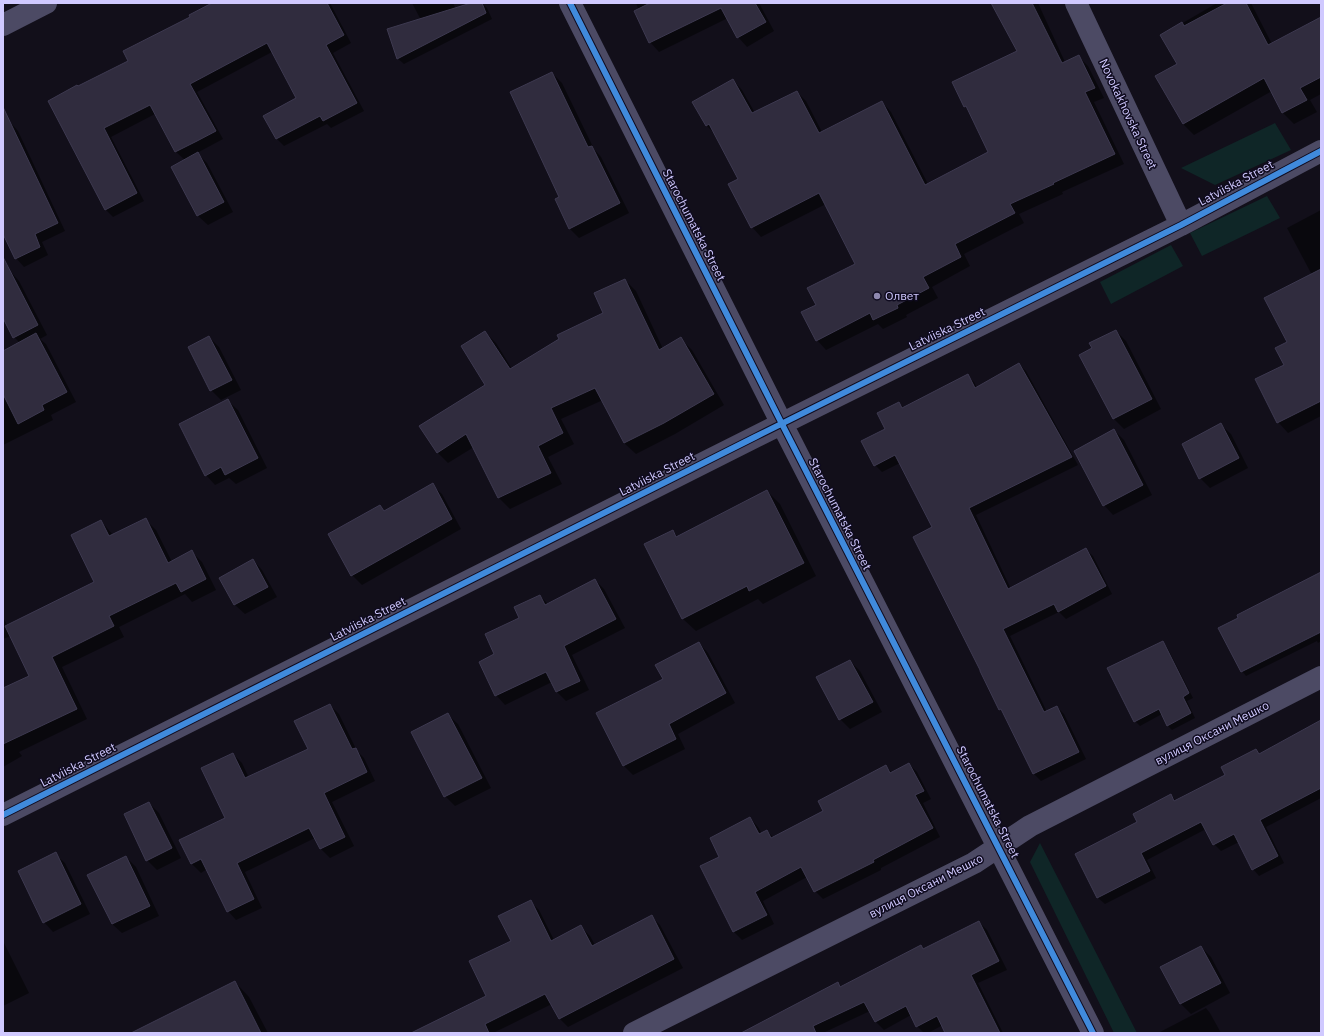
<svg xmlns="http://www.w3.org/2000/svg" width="1324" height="1036" viewBox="0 0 1324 1036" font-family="'IBM Plex Sans',sans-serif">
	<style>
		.green { fill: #0f2627 }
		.shadow { fill: #0007 }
		.building { fill: #302c3e; stroke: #3d3950 }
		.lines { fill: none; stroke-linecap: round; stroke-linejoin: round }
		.minor { stroke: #4c4a64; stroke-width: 22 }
		.cycleway-casing { stroke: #0f0b1f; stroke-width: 8 }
		.cycleway { stroke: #408adc; stroke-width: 6 }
		.poi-dot { fill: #8e88af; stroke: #0f0b1f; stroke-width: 1.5 }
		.labels { text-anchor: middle; stroke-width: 3; stroke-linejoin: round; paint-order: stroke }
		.street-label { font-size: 12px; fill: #d0c9ff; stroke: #0f0b1f }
		.poi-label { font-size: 12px; fill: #d0c9ff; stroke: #0f0b1f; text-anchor: start }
	</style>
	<rect width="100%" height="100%" fill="#120f1a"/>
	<path class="green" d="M1275,123L1291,150L1215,185L1181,168Z
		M1267,196L1280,218L1202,256L1190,233Z
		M1171,245L1183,266L1111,304L1100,282Z
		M1040,843L1137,1033H1114L1030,862Z"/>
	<path class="shadow" d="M214,3H330L351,43L333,53L364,111L331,128L327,124L284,146L276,138L297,99L272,52L197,92L223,139L197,153L207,163L233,212L208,225L198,216L185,160L176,152L155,114L111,137L144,201L113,217L105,209L78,87L130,61L192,17Z
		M412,3H453L456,9L475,3H482L487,8L492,19L404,64L397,58L421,20Z
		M636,3H759L774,31L747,47L738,37L728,18L659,52L650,42Z
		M992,3H1038L1065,62L1078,56L1088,66L1104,98L1094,102L1124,164L1062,192L1063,194L1019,214L1024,223L964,254L970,266L932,287L938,298L906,315L907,317L883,329L878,324L826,350L817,340L856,264L826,204L761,237L752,227L739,179L716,135L707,126L694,102L733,80L742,90L755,113L797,92L806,101L822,132L882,102L891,112L928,184L990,153L970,111L965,106L1018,51Z
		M1217,3H1251L1272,44L1321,21V94L1310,100L1317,112L1294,124L1283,113L1272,91L1194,135L1183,124L1178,64L1162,35Z
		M552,73L562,83L594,149L601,157L629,213L579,238L569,228L561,197Z
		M10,122L18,131L65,231L42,242L48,255L24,267L16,258L3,232V126Z
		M1321,210V416L1288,433L1278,422L1288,343L1312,275L1287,228Z
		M10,271L19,281L47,335L40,339L46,344L76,402L51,415L53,420L3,445V352L20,343L14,337L3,316V275Z
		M625,280L636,291L663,349L681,339L692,350L724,405L675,434L636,454L624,443L603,400L561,419L574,444L548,457L562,484L510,509L499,498L474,447L448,463L437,452L487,385L485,332L496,343L512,369L605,314Z
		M1116,331L1126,341L1161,409L1124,429L1114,419L1081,355L1093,349Z
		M209,337L219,347L241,390L221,400L211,390Z
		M1019,364L1026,371L1078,465L976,515L1011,589L1085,549L1093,556L1112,594L1066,619L1059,612L1010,636L1047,712L1057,707L1064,714L1086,759L1041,781L1034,774L1005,714L1000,709L933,528L900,463L882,472L875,465L886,429L899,403L904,408L967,375L974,382L977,388Z
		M228,401L238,410L267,468L236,484L229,478L215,485L206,475Z
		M1221,425L1231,434L1248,468L1210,488L1200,478Z
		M1114,430L1124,440L1152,495L1113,515L1104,505Z
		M432,485L442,494L461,529L362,585L352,575L329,534L380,506L385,511Z
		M767,491L780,504L816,576L763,604L758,599L696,631L683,619L645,544L672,531L678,537Z
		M145,519L156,530L172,562L192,552L202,562L216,590L192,602L185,594L119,627L124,637L62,667L87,719L19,752L22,756L3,767V690L30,676L11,636L3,639V617L7,625L96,583L101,521L113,535Z
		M253,560L262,570L277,597L245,614L235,605L220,578Z
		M1321,573V641L1318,643L1317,641L1246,676L1242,671Z
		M595,580L604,589L625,628L572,655L589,690L566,701L557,692L552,682L505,705L496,695V655L520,618L540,596L548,604Z
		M1162,642L1167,647L1193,698L1187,701L1195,718L1172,730L1167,725L1162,714L1140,726L1135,721Z
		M699,643L708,653L735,703L678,734L685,749L633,775L623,765L664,680Z
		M850,661L860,671L882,712L850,729L840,719Z
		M330,705L339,714L357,751L364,758L375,781L332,802L354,846L330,858L321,849L315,838L245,872L262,908L236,920L228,911L207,869L201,873L192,864L181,841L227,819L233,754L242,763L249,778L309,749Z
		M448,715L458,724L491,788L455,806L445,796Z
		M1321,729V798L1266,827L1284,863L1259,876L1253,869L1239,842L1221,851L1214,844L1206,829L1147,860L1156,878L1105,904L1098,898L1139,823L1171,795L1176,801L1227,775L1256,750L1260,754Z
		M909,764L917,772L931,799L923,803L940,837L881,868V870L823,899L815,891L807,877L763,901L774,924L742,940L734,932L701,866L720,857L750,818L758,827L762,834L767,831L774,838L825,812L886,766L892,773Z
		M149,803L159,813L181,858L157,870L147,860Z
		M55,854L65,863L90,914L53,932L44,922Z
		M126,857L136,867L159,916L122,933L112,924Z
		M530,901L539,910L554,940L581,927L590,936L595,945L651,916L660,925L683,968L568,1027L559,1018L552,1004L493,1033H413L487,996Z
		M979,922L987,930L1007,970L978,983L1003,1033H946L943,1025L928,1033H924L917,1026L911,1015L884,1030L876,1022L870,1011L823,1033H775L837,983L842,987L921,946L924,949Z
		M3,941L29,993L3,1006Z
		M1201,947L1211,957L1230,993L1191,1014L1181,1004L1162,968Z
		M235,982L249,997L268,1033H169Z
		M1206,1008L1210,1013L1221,1033H1161L1160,1032Z"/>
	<path class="building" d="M212,3H327L344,35L326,45L357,103L323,121L320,116L276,139L263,116L296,98L267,43L190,84L216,131L197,141L175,152L150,105L104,128L137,193L105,210L48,101L77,85L78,86L128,61L123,51L190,17L189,15Z
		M471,3H482L486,13L397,59L387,29Z
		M650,3H755L766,22L737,38L721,8L649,43L634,11Z
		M991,3H1032L1062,63L1079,55L1095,88L1085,92L1115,154L1053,183L1054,184L1010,204L1015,213L955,244L961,257L923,277L929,288L897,305L898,308L873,320L870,313L816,341L801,312L816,305L807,288L855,264L819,193L751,228L728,184L738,179L709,124L706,126L692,102L733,79L752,113L797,91L819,133L882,101L925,185L988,152L966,106L964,107L952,82L1017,51Z
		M1227,3H1246L1268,45L1321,17V77L1300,88L1307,100L1282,113L1264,78L1183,124L1155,76L1177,64L1160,35L1182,22L1184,26Z
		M552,72L588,147L592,146L620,203L569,229L555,199L559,197L510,92Z
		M3,107L58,223L35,234L40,247L15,259L3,234Z
		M198,152L224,202L197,216L171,167Z
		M3,257L38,325L13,338L3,318Z
		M1321,269V401L1277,423L1255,379L1284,365L1275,348L1287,342L1264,298Z
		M625,279L659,350L681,337L714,394L664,423L624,443L595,388L551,408L563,433L538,446L551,473L498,498L466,434L437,453L419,426L485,385L461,346L485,331L510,369L559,339L557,335L603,313L594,293Z
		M1116,330L1152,399L1113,419L1079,355L1092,348L1089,343Z
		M36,333L67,392L42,405L44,410L18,424L3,394V351Z
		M209,336L232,380L210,391L188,347Z
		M1019,363L1072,457L969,508L1008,589L1086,548L1106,586L1058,612L1054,604L1003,629L1044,712L1057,706L1079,752L1033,774L1001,709L999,710L980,671V670L913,537L932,527L895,455L874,466L861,441L885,429L877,413L899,402L902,408L968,374L975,388Z
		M228,399L258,458L225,475L221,467L205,476L179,424Z
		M1221,423L1239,458L1199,479L1182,444Z
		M1114,429L1143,485L1103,506L1074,451Z
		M433,483L452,519L351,576L328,534L380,505L384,511Z
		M767,490L804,563L749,591L747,586L682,619L644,544L673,530L676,537Z
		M146,518L168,563L192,550L206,579L181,592L176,583L109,616L114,626L52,657L77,709L3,744V688L29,676L5,626L94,582L71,535L101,520L109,536Z
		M253,559L268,587L234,605L219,578Z
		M1321,572V632L1241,672L1218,628L1238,618L1237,615Z
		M595,579L616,619L564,646L580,681L556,692L546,672L495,696L479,662L494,654L485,634L519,618L514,607L540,595L545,605Z
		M1163,641L1189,693L1183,697L1191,713L1167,726L1159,709L1134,722L1107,668Z
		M699,642L726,693L669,724L676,739L623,766L596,713L663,679L655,665Z
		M850,660L873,702L839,720L816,677Z
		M330,704L352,749L356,748L367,772L324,793L345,837L320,849L309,828L237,863L254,899L227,912L201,859L191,864L179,840L225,818L201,768L233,753L245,778L308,749L294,721Z
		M448,713L482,778L444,797L411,732Z
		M1321,720V788L1260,820L1278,856L1252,870L1234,834L1213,845L1201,822L1141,853L1150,871L1097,898L1075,854L1137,822L1133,814L1171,794L1174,801L1225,775L1221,767L1256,749L1259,754Z
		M909,763L924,791L915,795L933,828L873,860L874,862L814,892L801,867L755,892L767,915L733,932L700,866L719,857L710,838L750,817L759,834L767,830L771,838L823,811L818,801L886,765L890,773Z
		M149,802L172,848L146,861L124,814Z
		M56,852L81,904L43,923L18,871Z
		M126,856L150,906L112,924L87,875Z
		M531,900L551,941L581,925L592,946L652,915L674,959L559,1019L545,994L485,1024L489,1033H411L486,996L469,961L511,941L498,916Z
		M979,921L999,961L971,975L1000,1033H945L937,1016L916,1027L906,1006L875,1022L864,1002L813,1026L816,1033H741L838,982L840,987L921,945L923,949Z
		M1201,946L1221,983L1180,1004L1160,967Z
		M235,981L261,1033H131Z"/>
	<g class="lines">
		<path class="minor" d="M570,3L782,424L1093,1033
			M1076,3L1181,225
			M3,25L46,3
			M3,815L755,437L1181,225L1321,151
			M634,1033L974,863L1030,826L1321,677"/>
		<g class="cycleway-casing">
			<path id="cycleway" d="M570,3L782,424L1093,1033
				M3,815L755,437L1181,225L1321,151"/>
		</g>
		<use href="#cycleway" class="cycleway"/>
	</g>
	<circle class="poi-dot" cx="877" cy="296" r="4"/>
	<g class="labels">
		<g class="street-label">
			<text transform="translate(1128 114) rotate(65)" y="4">Novokakhovska Street</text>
			<text transform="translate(1236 183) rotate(-28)" y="4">Latviiska Street</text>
			<text transform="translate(694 225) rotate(63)" y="4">Starochumatska Street</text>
			<text transform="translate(947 329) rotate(-26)" y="4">Latviiska Street</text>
			<text transform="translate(657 474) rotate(-27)" y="4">Latviiska Street</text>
			<text transform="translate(840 514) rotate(63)" y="4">Starochumatska Street</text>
			<text transform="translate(368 619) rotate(-27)" y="4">Latviiska Street</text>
			<text transform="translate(1212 733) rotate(-27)" y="4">вулиця Оксани Мешко</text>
			<text transform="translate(78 765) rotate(-27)" y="4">Latviiska Street</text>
			<text transform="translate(988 802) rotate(63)" y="4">Starochumatska Street</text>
			<text transform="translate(926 886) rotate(-27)" y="4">вулиця Оксани Мешко</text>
		</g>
		<g class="poi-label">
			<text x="885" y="300">Олвет</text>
		</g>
	</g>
	<rect width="1324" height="1036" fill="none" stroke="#d0c9ff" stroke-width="8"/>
</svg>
